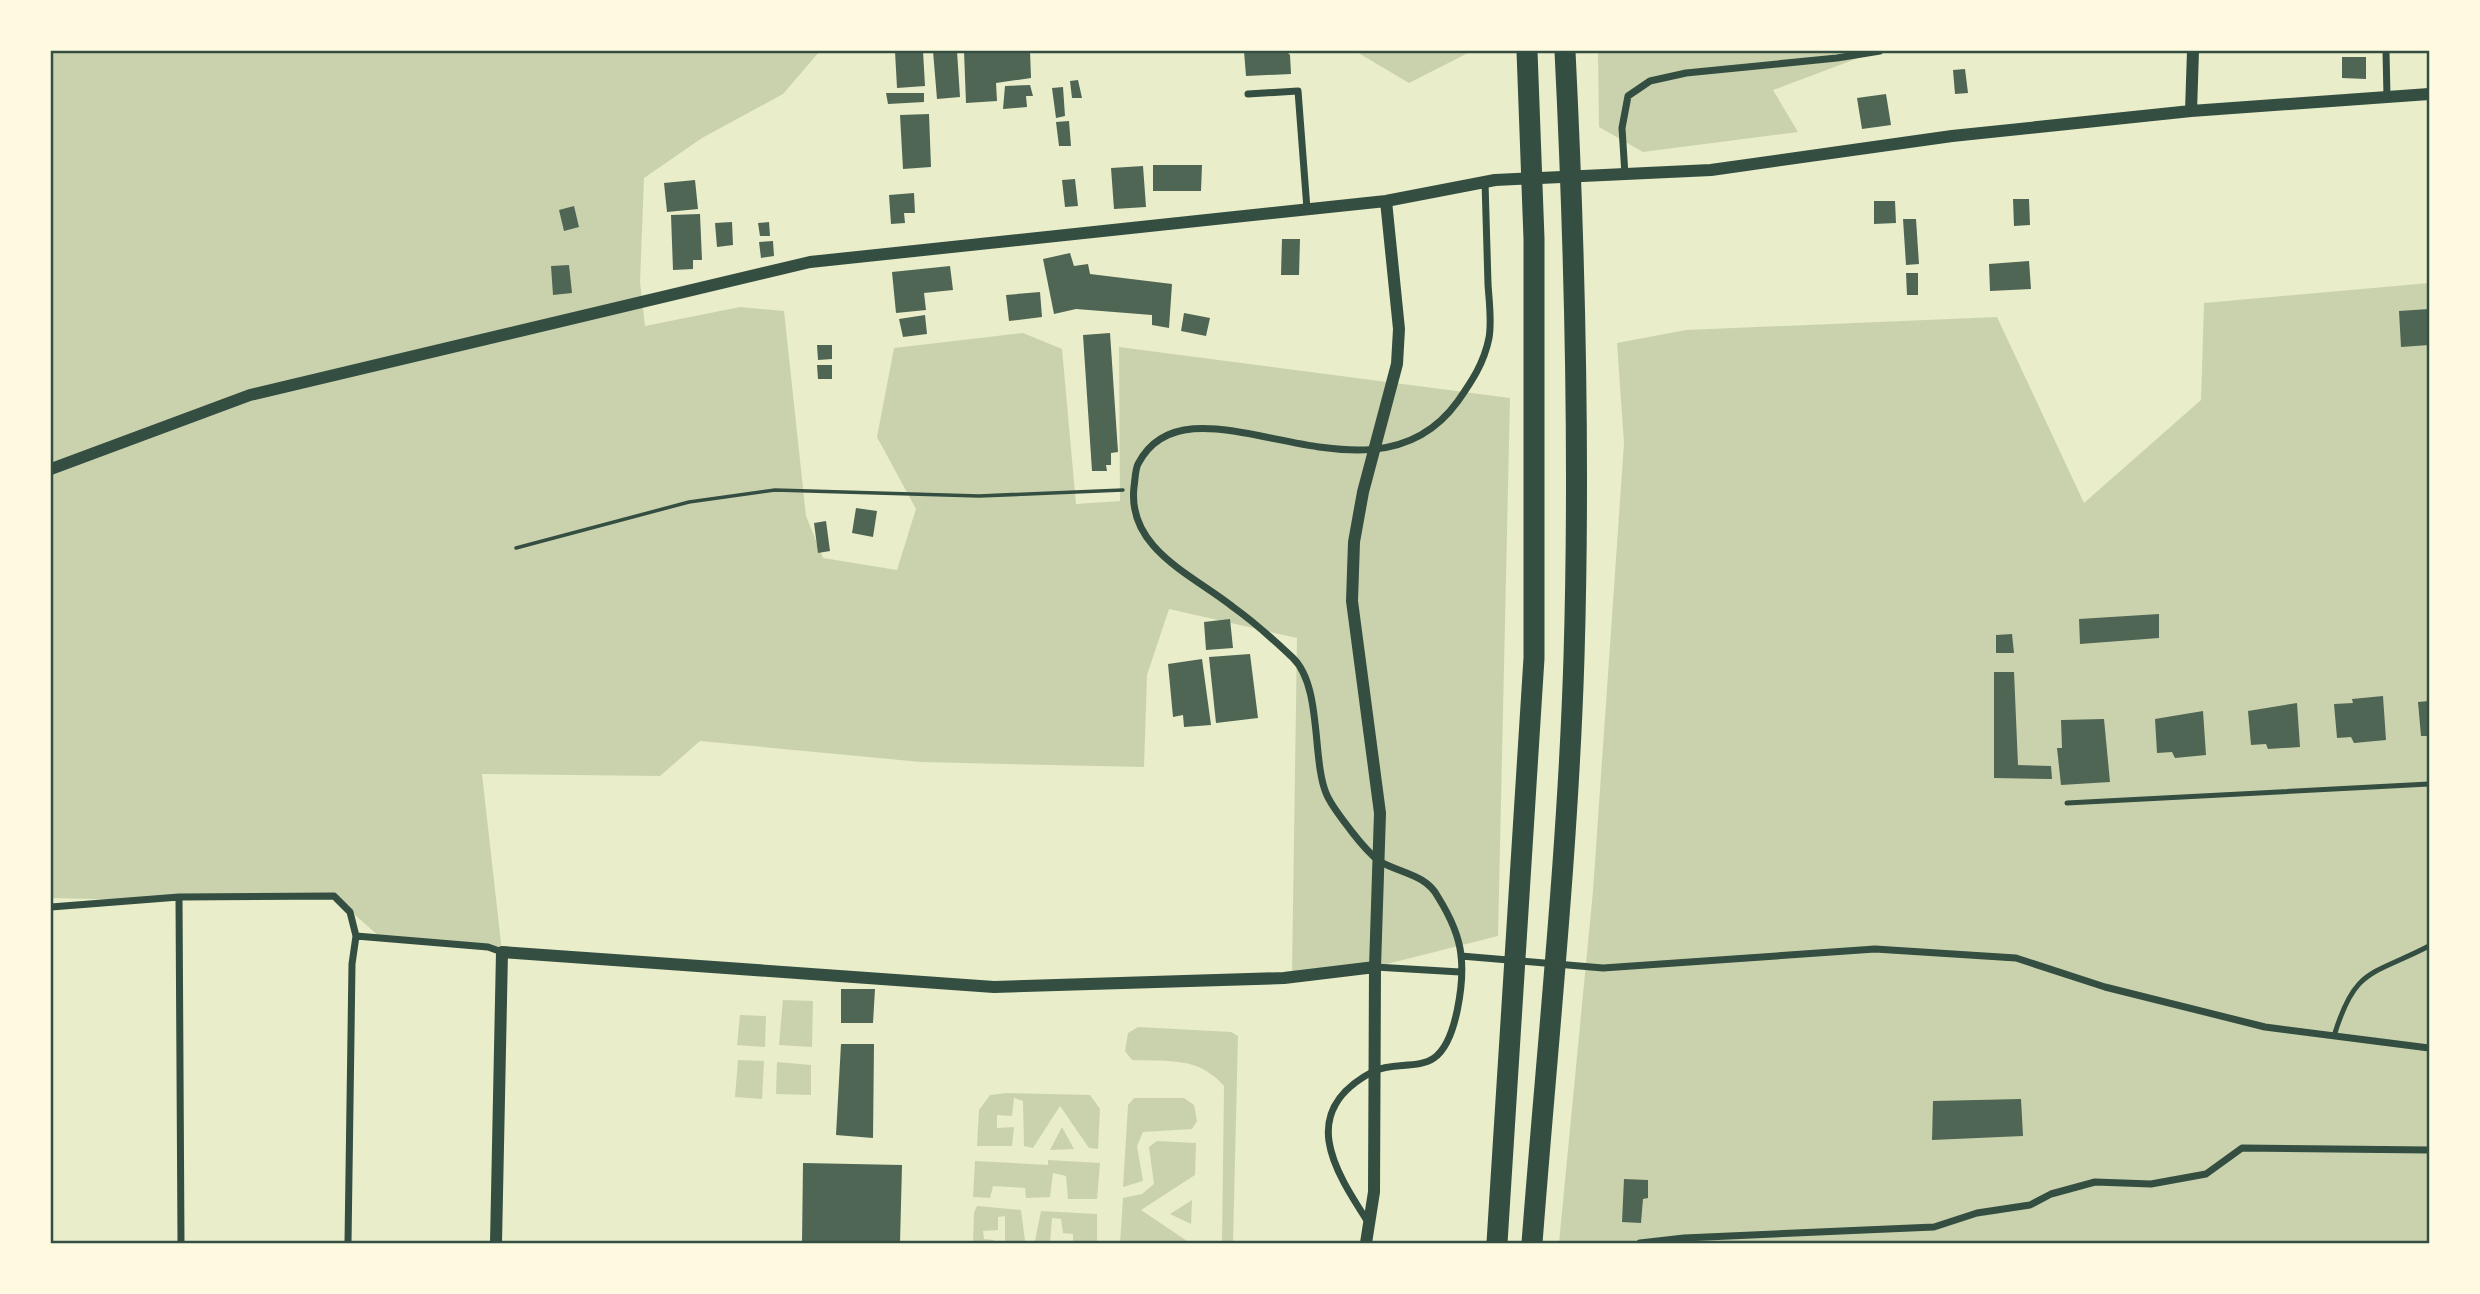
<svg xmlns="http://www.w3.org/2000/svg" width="2480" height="1294" viewBox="0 0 2480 1294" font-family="'Noto Sans',sans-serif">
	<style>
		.green { fill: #cad2ad }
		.building { fill: #4f6655 }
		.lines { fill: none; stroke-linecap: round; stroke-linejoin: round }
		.path { stroke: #344e41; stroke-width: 3.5 }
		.service { stroke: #344e41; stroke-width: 5 }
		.minor { stroke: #344e41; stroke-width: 7 }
		.tertiary { stroke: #344e41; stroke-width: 12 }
		.motorway { stroke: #344e41; stroke-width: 21 }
		.neatline { fill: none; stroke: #344e41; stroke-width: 2.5 }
	</style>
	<rect width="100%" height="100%" fill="#e9edc9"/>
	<path class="green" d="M51,51H820L783,94L702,138L644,178L640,282L645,326L740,307L784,311L806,516L823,558L897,570L916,509L877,437L894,348L1023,333L1062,349L1076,504L1120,501L1119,347L1510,398L1498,936L1375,967L1292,974L1297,638L1169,609L1147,675L1144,767L921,762L700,741L660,776L482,774L502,952L382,939L334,896L139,900L51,898Z
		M1355,51H1472L1409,83Z
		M1598,51H1877L1773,90L1798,132L1643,152L1599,127Z
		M2429,283V1243H1559L1593,891L1624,443L1617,343L1686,330L1997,317L2084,503L2201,400L2204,303Z
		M783,1000L813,1001L812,1047L779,1045Z
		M740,1015L766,1016L765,1047L737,1045Z
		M1138,1027L1231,1032L1238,1036L1233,1243H1222L1224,1086C1198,1056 1169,1062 1132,1060L1125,1051L1128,1033Z
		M738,1060L764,1061L762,1099L735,1097Z
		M777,1062L811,1065V1095L776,1094Z
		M1006,1093L1090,1095L1100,1109L1098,1149L1089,1148L1060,1106L1033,1148L1024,1146L1023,1101L1014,1098L1012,1116L997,1115V1128L1014,1127L1012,1146H977L979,1110L990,1095Z
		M1134,1098H1184L1194,1105L1197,1121L1192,1129L1143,1132L1137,1146L1143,1181L1123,1187L1128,1105Z
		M1062,1127L1074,1149L1050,1150Z
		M1157,1141L1196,1143L1195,1175L1141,1210L1190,1243H1120L1123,1198L1142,1194L1154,1184L1149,1147Z
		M1048,1160L1100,1163L1097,1199H1068L1066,1176L1053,1173L1050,1197L1026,1198L1025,1188L993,1186L990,1198L973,1197L975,1161L1048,1165Z
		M1192,1200L1191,1224L1170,1214Z
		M977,1206L1021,1210L1025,1241H1035L1041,1211L1097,1214V1243H1073V1234L1063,1233L1061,1219L1052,1218L1050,1243H1005V1216L998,1217V1230L983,1231L984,1239L994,1240L993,1243H973L974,1213Z"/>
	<path class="building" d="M895,51H923L925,86L897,88Z
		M933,51H957L960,97L937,99Z
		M964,51H1030L1031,78L996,83L997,101L966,103Z
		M1244,51H1286L1290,55L1291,74L1246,76Z
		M2342,57H2366V79L2342,78Z
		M1965,69L1968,93L1955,94L1953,70Z
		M1078,80L1082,98H1072L1070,81Z
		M1030,85L1033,96H1026L1027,107L1003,109L1005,86Z
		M1063,87L1065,116L1056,118L1052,88Z
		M886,93H924V102L888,104Z
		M1886,94L1891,125L1862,129L1857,98Z
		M929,114L931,167L903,169L900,115Z
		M1069,121L1071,146H1059L1056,122Z
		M1153,165H1202L1201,191H1153Z
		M1143,166L1146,207L1114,209L1111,168Z
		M1075,179L1078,206L1065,207L1062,180Z
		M695,180L698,209L667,212L664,183Z
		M914,193L915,213H904L905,223L891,224L889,195Z
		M2013,199H2029L2030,225L2014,226Z
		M1874,201H1895L1896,223L1874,224Z
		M574,206L579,227L564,231L559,210Z
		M700,214L702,260H693V269L673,270L671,215Z
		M1903,219H1916L1919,264L1906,265Z
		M732,222L733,245L717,247L715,223Z
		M769,222L770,236H760L758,223Z
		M1282,239H1300L1299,275H1281Z
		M773,241L774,256L761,258L759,242Z
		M1070,253L1074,266L1088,264L1090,274L1172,284L1169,328L1152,325V315L1076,309L1054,314L1043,259Z
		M2029,261L2031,289L1990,291L1989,264Z
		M569,265L572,293L553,295L551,266Z
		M950,266L953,290L924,293L926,310L896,313L892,272Z
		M1906,273H1918V295H1907Z
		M1040,292L1042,317L1009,321L1006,295Z
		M2429,309V345L2401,347L2399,311Z
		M1184,313L1210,318L1206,336L1181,331Z
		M925,315L927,334L903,337L899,319Z
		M1110,333L1118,452L1111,453V465H1106L1107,471H1092L1083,335Z
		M817,345H832V359L818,360Z
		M817,365H832V379H818Z
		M856,508L877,511L873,537L852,533Z
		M826,521L830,551L818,553L814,523Z
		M2159,614V638L2080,644L2079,619Z
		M1230,619L1233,648L1206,650L1204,622Z
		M2012,634L2014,653H1996V635Z
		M1250,654L1258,718L1216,723L1209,657Z
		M1202,659L1211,725L1184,727L1183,715L1173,717L1168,664Z
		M1994,672H2014L2018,765L2051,766L2052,779L1994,778Z
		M2383,696L2386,740L2354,743L2351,737L2337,738L2334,704L2353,703L2352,699Z
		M2429,701V736H2421L2418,702Z
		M2297,703L2300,747L2268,749L2266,744L2251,745L2248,711Z
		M2203,711L2206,755L2175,758L2172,752L2157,753L2155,719Z
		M2104,719L2110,782L2061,785L2057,748H2062L2061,720Z
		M841,989H875L873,1023H841Z
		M841,1044H874L873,1138L836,1135Z
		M2021,1099L2023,1136L1932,1140L1933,1101Z
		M803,1163L902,1165L900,1243H802Z
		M1624,1179L1648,1180V1198L1643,1199L1641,1223L1622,1222Z"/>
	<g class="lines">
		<path class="path" d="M516,548L689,502L775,490L979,496L1123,490"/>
		<path class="service" d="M2067,803L2429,784
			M2334,1036C2355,967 2371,976 2429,946"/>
		<path class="minor" d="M2386,51L2387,97
			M1248,94L1298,91L1307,209
			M1625,175L1622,128L1628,96L1650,81L1686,73L1837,58L1880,51
			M179,897L181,1243
			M51,907L179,897L334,896L350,912L356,936L488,947L502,952
			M1461,956L1603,968L1875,949L2016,958L2105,987L2265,1027L2429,1048
			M1375,967L1460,972
			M1368,1222C1333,1168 1297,1111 1374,1071C1391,1062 1419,1069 1434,1058C1457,1042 1464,981 1461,955C1459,936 1448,913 1438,897C1426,874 1399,873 1379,861C1370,854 1359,841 1352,832C1344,821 1331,806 1326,793C1312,759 1322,686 1293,658C1274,640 1254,622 1233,607C1193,575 1127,549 1134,487C1135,481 1135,470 1138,464C1191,362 1369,525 1458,401C1472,381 1484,363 1489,338C1492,321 1489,301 1488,284C1487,250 1486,216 1485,182
			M348,1243L352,964L356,936
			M1640,1243L1684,1238L1934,1227L1977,1213L2030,1205L2051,1194L2095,1182L2151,1184L2206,1174L2242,1148L2429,1150"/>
		<path class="tertiary" d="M2191,111L2193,51
			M51,469L250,395L810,262L1386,201L1495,180L1711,170L1952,136L2191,111L2429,94
			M496,1243L502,952L994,987L1284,978L1375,967
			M1366,1243L1374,1192L1375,967L1380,813L1352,601L1354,542L1363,492L1397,364L1399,329L1386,201"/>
		<path class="motorway" d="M1497,1243L1534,658V239L1527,51
			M1532,1243C1547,1048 1568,852 1574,657C1580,455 1575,253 1565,51"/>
	</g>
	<rect width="2480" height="1294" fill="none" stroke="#fefae0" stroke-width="105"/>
	<rect x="52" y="52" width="2376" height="1190" class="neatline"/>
</svg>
